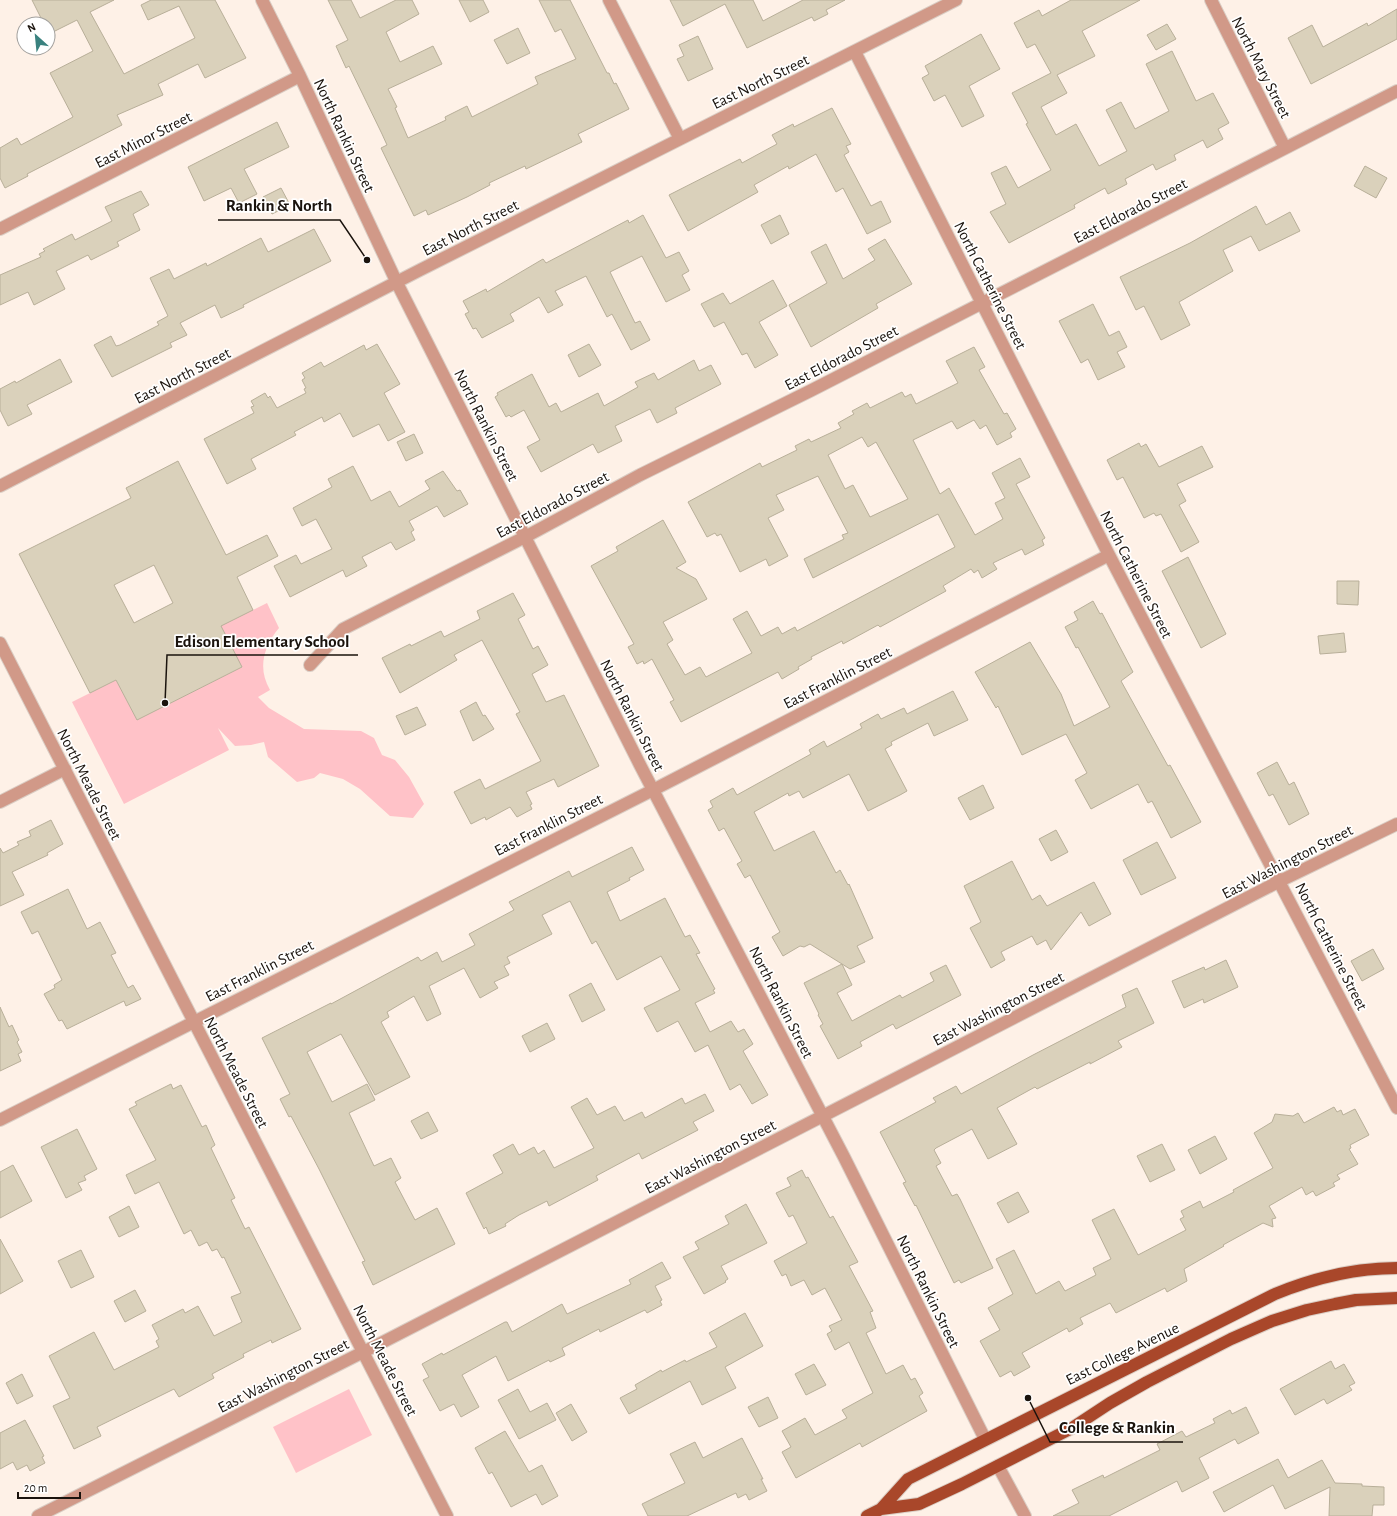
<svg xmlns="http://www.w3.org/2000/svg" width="1397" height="1516" viewBox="0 0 1397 1516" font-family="'Alegreya Sans',sans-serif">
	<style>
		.green { fill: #ffc2c8 }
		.building { fill: #dad1bb; stroke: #b8af99; fill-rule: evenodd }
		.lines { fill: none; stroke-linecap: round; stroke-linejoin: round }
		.minor-casing { stroke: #dacdc4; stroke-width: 14 }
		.major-casing { stroke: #dacdc4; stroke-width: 14 }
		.minor { stroke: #d19988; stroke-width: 12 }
		.major { stroke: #a9472a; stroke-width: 12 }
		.labels { text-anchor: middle; stroke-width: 3.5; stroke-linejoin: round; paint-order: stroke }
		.street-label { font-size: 16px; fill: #1a130d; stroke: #fff }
		.leader { fill: none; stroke: #1a130d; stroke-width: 1.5 }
		.callout-dot { fill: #1a130d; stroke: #fff; stroke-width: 1.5 }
		.callout-label { font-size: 17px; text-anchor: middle; font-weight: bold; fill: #1a130d; stroke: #fff; stroke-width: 3.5; stroke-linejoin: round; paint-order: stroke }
	</style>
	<rect width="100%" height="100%" fill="#fef1e7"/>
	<path class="green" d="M267,603L279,628C264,646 257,668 270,690L258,697L269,708L304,729L361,731L374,738L382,755L395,760L409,777L424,804L413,818L390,816L360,789L343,779L320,773L314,778L297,782L268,757L264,742L251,745L235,746L218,728L229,750L124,804L72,702L116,680L137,720L242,667L212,630Z
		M349,1389L372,1435L296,1473L273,1427Z"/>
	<path class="building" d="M32,0H114L90,12L124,74L195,38L179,6L148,20L141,5L151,0H215L246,58L205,78L198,64L158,84L163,95L117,115L122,125L27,174L28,176L5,188L0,178V148L17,138L21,145L73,117L50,73L93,51L77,20L49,34L48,24H44Z
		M328,0H351L360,18L396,0H412L419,14L386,32L400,62L433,46L442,64L388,89L397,107L395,108L408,138L446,120L445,117L467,106L472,117L538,84L535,77L576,59L561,29L555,32L539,0H570L607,73H609L614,84L616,83L629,109L578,134L582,142L526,169L525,166L489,183L490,185L467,197L428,215L426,210L414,216L381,148L387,145L382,134L349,66L346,68L336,46L348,40Z
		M459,0H483L489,12L470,22Z
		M670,0H753L763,21L803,0H845L826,10L828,14L814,21L812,17L747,48L725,4L683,26Z
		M1071,0H1140L1082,31L1095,56L1057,75L1067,93L1041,107L1056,135L1076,124L1099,166L1127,151L1106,110L1121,102L1135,129L1169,111L1146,64L1172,51L1196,101L1213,93L1229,123L1218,129L1223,139L1207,148L1203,140L1174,155L1176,160L1156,170L1153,164L1125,179L1127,184L1108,194L1105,188L1074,205L1075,208L1009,243L990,212L1006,204L991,173L1006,166L1018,188L1051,170L1026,124L1028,123L1012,93L1051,73L1035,44L1027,48L1014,23L1039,10L1042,16Z
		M1397,9V39L1311,84L1288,38L1312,25L1323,47L1367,23L1368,26Z
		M1167,24L1176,39L1156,50L1147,35Z
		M518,28L530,53L507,64L494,40Z
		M981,34L1000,69L969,86L984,116L962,127L945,95L934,101L922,78L929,74L925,66Z
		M698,36L713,69L688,81L677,59L684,56L679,45Z
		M832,108L851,144L846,146L849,152L844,155L871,206L881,201L891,222L867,234L843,188L836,192L816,154L789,169L788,166L754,185L758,192L688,231L669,195L740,159L742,163L777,144L772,135L793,124L794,127Z
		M277,122L289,147L244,169L257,194L239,203L231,188L204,201L188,167Z
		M1365,166L1387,178L1376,198L1354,186Z
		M281,188L290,205L272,214L263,197Z
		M141,191L149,205L133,214L140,230L117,242L119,246L91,260L88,255L56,271L65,289L34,305L28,292L0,305V275L41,257L39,254L45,251L43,249L72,234L75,240L112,221L105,207Z
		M1256,206L1266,225L1290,212L1300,231L1259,251L1251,236L1223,250L1233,271L1179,302L1190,325L1161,340L1144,306L1136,310L1120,277L1190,243Z
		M643,215L666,258L679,252L689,271L682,275L690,290L666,302L642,256L610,272L635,323L640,321L650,340L631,350L612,314L607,317L586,276L555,291L563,305L548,313L539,297L510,314L514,321L482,338L476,328L473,329L465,314L469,312L463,301L486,289L487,292L543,259L546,263L628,220L629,223Z
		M780,215L789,234L771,244L761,225Z
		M314,229L331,261L243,305L244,307L221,318L215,305L180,323L187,335L170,343L172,347L112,377L94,345L111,336L116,346L120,345L159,325L157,322L168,316L150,278L169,269L174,279L206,263L207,266L261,238L268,252Z
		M885,239L912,284L876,304L878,308L811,347L789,305L827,283L811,252L826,244L843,279L875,260L868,249Z
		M773,280L787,306L759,322L778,355L755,368L747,353L742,355L724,322L714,327L701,304L723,293L730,304Z
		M1093,304L1109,336L1119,331L1127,347L1117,352L1125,367L1098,380L1088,359L1081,363L1059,321Z
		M377,344L400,384L384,393L405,432L388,441L379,424L353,437L340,413L324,422L322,417L294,432L296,435L251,459L256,469L227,484L204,439L254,413L251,407L254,406L251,401L265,393L268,398L270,396L277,408L306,393L304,389L306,388L302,380L305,378L302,373L321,362L324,367L364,345L366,350Z
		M589,344L601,365L579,377L568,355Z
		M974,347L985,367L979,370L1004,414L1007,413L1016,429L1010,433L1012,437L997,445L986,425L980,429L974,420L957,429L952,421L913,440L940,494L949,488L975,535L1003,519L995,503L1005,498L992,473L1020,458L1030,477L1016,484L1045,538L1042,540L1044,545L1025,555L1022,549L993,563L997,569L982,578L978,570L974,573L971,569L943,586L946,591L880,627L878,625L843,644L842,641L811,657L812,659L798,667L799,669L782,679L778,672L681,722L670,702L674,700L652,659L644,664L643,661L637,664L628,647L634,644L591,566L618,551L616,547L663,520L686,562L676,568L696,579L707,599L663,622L673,640L667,644L685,675L700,667L706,677L752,653L733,619L747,611L761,636L778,627L782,634L795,627L797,631L955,547L938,514L813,578L804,559L844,539L842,535L848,533L818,476L776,495L784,510L768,518L788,556L769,566L766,559L740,572L721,534L717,536L715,533L707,537L688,502L760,463L762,467L797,450L795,446L809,439L811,442L841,428L838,423L854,414L852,411L867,403L870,408L902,392L905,397L911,394L916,404L958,383L946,361ZM862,437L868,447L876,442L908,499L870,517L853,485L845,489L828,455Z
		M60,359L72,382L27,405L32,414L8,426L0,410V389L15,381L16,383Z
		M694,360L699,371L711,365L721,384L675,408L677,413L657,423L650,409L615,426L622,441L598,453L593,444L541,472L527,447L540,440L524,410L511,417L509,415L506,417L495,397L498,395L497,393L532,374L549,407L556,403L561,412L598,393L604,406L638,387L635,382L654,373L658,380Z
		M414,434L423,453L406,461L397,442Z
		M1139,443L1141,447L1146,444L1159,467L1202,446L1213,467L1177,484L1186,501L1179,505L1199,542L1181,552L1161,514L1156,516L1154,513L1144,518L1123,477L1117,480L1107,460Z
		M178,461L226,555L267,535L278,556L237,577L253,610L221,626L242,667L137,720L116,680L90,693L19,554L131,498L126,488ZM154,565L173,603L134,623L114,585Z
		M353,466L371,501L390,491L399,507L430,489L425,481L443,471L457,491L460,490L468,504L444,517L437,506L409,521L414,530L411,532L415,540L396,550L391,542L362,557L367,566L346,577L343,570L290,597L274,566L296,555L301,564L332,549L316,519L302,526L293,508L332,487L328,479Z
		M1188,557L1226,634L1201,648L1162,571Z
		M1337,581H1359L1358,605L1337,604Z
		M513,593L525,615L518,619L533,649L538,646L548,665L532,674L546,702L564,695L599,766L558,787L554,779L526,792L532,804L530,805L532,809L517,817L510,807L486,820L485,817L471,824L454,792L480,779L485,789L541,761L516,714L520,712L482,640L454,655L457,660L400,693L382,658L410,644L411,646L441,631L444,637L480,619L477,611Z
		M1093,601L1100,614L1102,613L1133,672L1121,681L1168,766L1170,765L1201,822L1171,838L1152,801L1148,803L1138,784L1091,809L1075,780L1087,773L1066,734L1022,755L998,706L996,708L975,672L1030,642L1061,694L1074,726L1110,707L1078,647L1076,648L1065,627L1078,620L1074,612Z
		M1344,633L1346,652L1320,654L1318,636Z
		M953,691L968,720L934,736L928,723L891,742L892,745L885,749L907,791L900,795L868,811L849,774L803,798L799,791L789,796L788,793L754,812L774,851L814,831L836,873L840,870L848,885L849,884L873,938L857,946L865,962L850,969L810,944L804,947L800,946L783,956L772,937L780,932L750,875L745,878L737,864L742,861L724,828L719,831L708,810L713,807L710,801L733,788L737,795L811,754L809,750L824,741L827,747L862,728L860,724L878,714L881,719L904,708L907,714Z
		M476,702L483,716L485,715L494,729L473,741L460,711Z
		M417,707L426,725L405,735L396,716Z
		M1277,762L1289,785L1294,782L1309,814L1289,825L1273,794L1269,796L1257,773Z
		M983,785L994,808L970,820L958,798Z
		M51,820L63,844L47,853L48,855L12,872L24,895L0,906V848L3,853L19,845L17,842L31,836L29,831Z
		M1056,830L1068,852L1051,861L1039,839Z
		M1157,842L1176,878L1141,895L1123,860Z
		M632,847L644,870L629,878L630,880L607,892L620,921L665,898L685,937L690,935L700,953L696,954L715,989L713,990L715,993L695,1003L710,1032L731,1021L738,1032L744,1029L753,1044L743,1051L768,1095L752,1104L740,1084L730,1090L708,1045L695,1052L678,1021L657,1032L644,1008L680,990L661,956L617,980L596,941L592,944L570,901L542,915L552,934L507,957L510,963L504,966L509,975L494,982L498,988L480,998L464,968L429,986L441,1014L427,1021L414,996L387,1012L389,1017L381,1022L410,1077L375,1095L341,1034L307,1052L332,1102L367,1084L375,1100L349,1113L374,1166L391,1158L401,1178L395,1182L415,1220L437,1208L455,1244L373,1285L362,1262L365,1261L319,1169L291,1116L289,1117L280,1099L290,1094L262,1038L331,1003V1004L418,957L421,961L437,952L442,962L475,945L469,934L514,910L509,902L569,871L572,877Z
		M1012,861L1032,900L1040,895L1047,906L1094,882L1111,914L1089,926L1081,912L1051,950L1046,940L1037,945L1032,936L1001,952L1005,960L991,968L970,928L981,922L964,886Z
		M68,889L87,929L100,922L116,953L111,955L128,988L133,985L141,999L126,1006L124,1001L67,1029L62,1020L59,1021L44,994L55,988L54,985L62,980L38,931L32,934L21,912Z
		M1373,949L1384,969L1362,981L1351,961Z
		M1226,960L1238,987L1204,1003L1203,999L1184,1008L1172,981L1204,967L1205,970Z
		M842,964L852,985L837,993L852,1021L900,995L902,998L934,981L930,973L946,965L961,995L896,1029L893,1024L860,1042L862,1046L838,1059L820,1026L823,1024L818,1015L819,1014L804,983Z
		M591,983L605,1010L582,1022L569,995Z
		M1137,988L1154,1023L1118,1041L1122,1047L1090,1064V1062L1037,1089L1035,1087L997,1108L1017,1144L988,1159L972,1129L936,1148L934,1150L941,1163L936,1166L952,1196L957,1194L960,1199L993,1268L961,1283L959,1280L954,1283L916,1205L915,1206L903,1183L906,1182L880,1132L936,1102L933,1098L956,1086L961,1094L1033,1055L1126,1007L1122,995Z
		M0,1007L9,1027L12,1025L19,1040L17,1042L22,1052L18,1054L21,1061L0,1071Z
		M547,1023L555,1039L530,1052L522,1036Z
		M171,1084L173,1089L181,1085L202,1127L206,1125L215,1145L211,1148L235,1198L231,1200L245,1229L249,1227L301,1329L272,1343L271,1340L243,1354L244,1357L212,1374L214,1378L179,1397L174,1389L97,1427L101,1436L74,1449L53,1406L70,1398L49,1356L94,1332L114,1370L159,1347L156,1341L159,1339L152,1325L183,1309L185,1313L198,1306L214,1336L242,1322L231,1297L241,1293L224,1257L222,1258L217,1249L212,1251L207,1242L199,1246L191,1230L184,1234L159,1182L135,1194L126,1175L156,1160L129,1109L137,1105L135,1102Z
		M705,1094L714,1111L693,1122L698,1130L642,1159L639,1153L596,1176L598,1180L549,1206L547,1201L519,1215L505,1224L506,1226L489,1234L486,1227L484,1229L466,1193L503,1173L493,1155L513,1144L519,1155L534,1147L538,1154L544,1150L554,1168L594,1148L571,1107L587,1098L597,1115L615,1106L624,1121L642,1112L645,1118L682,1098L685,1104Z
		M1334,1107L1337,1112L1341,1110L1343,1115L1355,1109L1369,1135L1350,1145L1351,1148L1349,1149L1358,1164L1337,1175L1340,1179L1333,1183L1335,1186L1316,1196L1313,1191L1306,1195L1302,1187L1269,1206L1276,1218L1272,1219L1273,1227L1263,1223L1223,1245L1224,1246L1184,1269L1187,1281L1167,1292L1165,1288L1116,1313L1110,1303L1080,1318L1083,1324L1069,1332L1067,1328L1022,1353L1030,1367L1014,1376L1011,1371L1000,1377L980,1341L1000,1330L988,1308L1013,1294L996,1259L1014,1250L1036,1294L1059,1281L1065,1291L1096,1275L1093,1268L1111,1259L1092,1220L1114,1209L1138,1255L1186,1230L1180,1219L1184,1217L1181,1211L1200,1201L1203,1208L1234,1192L1233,1190L1273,1168L1254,1133L1272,1122L1275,1114L1293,1116L1298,1113L1304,1123Z
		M428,1112L438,1131L421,1139L411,1121Z
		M77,1129L97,1169L84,1176L86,1180L78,1183L82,1190L66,1198L41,1147Z
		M1215,1136L1227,1159L1200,1174L1188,1150Z
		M1162,1144L1175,1170L1150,1182L1137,1156Z
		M13,1165L32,1201L0,1218V1172Z
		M802,1170L806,1178L808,1177L830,1218L833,1216L858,1262L849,1266L873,1311L870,1312L876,1328L866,1333L886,1374L903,1365L911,1380L915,1378L923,1393L919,1396L927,1411L862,1447L860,1443L796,1478L782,1452L791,1447L782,1431L805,1418L815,1435L847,1418L842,1410L873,1393L849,1342L835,1350L827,1334L832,1331L829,1326L842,1320L825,1288L812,1295L804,1280L791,1286L786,1274L782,1276L774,1261L807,1243L793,1215L789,1217L776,1193L791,1186L787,1178Z
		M1018,1192L1029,1212L1008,1223L997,1203Z
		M746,1204L767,1243L721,1266L728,1279L725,1281L726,1282L704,1294L683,1257L699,1249L695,1242L729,1224L725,1216Z
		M129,1206L139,1227L119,1237L109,1217Z
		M0,1239L23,1281L0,1294Z
		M81,1250L94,1277L71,1288L58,1261Z
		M662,1262L671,1278L655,1286L662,1300L660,1301L662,1305L647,1313L645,1310L600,1332L599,1329L562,1348L565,1355L550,1362L549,1360L508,1381L496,1356L462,1375L479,1407L461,1417L454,1404L440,1411L423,1380L429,1377L422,1364L442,1353L443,1355L505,1322H507L512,1332L562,1304L567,1314L631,1284L629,1280Z
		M135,1290L146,1311L125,1322L114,1301Z
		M745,1313L763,1346L725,1367L736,1388L702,1405L690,1381L629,1414L620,1398L637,1389L635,1385L661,1370L662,1372L685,1360L686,1362L717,1347L709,1333Z
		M1331,1361L1335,1369L1344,1364L1355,1383L1349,1386L1352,1390L1327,1404L1324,1399L1295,1415L1280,1389Z
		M814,1364L826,1385L806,1395L795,1374Z
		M22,1374L33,1396L17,1404L6,1383Z
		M518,1389L530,1412L547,1403L556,1420L519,1439L498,1400Z
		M768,1397L778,1418L759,1427L748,1407Z
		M571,1404L587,1432L572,1441L556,1413Z
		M1246,1407L1259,1433L1238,1444L1235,1439L1199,1458L1209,1478L1182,1492L1177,1481L1109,1516H1053L1079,1503L1072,1490L1103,1475L1104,1478L1160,1450L1157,1444L1182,1431L1186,1437L1215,1423L1213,1419L1230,1410L1232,1414Z
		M25,1420L44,1456L42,1457L45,1463L30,1471L27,1465L17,1470L13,1462L0,1469V1433Z
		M505,1431L529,1472L542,1465L558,1496L542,1505L536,1494L511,1507L492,1472L489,1474L475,1448Z
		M742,1438L763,1479H761L767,1491L749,1500L746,1494L738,1498L736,1493L687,1516H648L642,1504L685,1483L670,1454L695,1442L703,1458Z
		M1278,1459L1288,1478L1322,1460L1335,1483L1362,1484V1486L1384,1487V1505H1373L1372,1516H1329L1330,1487L1285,1509L1273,1485L1224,1512L1213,1492Z"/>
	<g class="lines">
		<g class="minor-casing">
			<path id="minor" d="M262,0L300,76L397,283L640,765L844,1157L985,1439
				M609,0L680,139
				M1211,0L1285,148
				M855,52L1109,555L1397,1108
				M0,229L300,76
				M0,486L420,270L956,0
				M0,643L447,1516
				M310,665L343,629L525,537L640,475L810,391L1397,91
				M0,802L65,769
				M0,1120L653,790L1109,555
				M998,1466L1025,1516
				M38,1516L385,1341L1280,881L1397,824"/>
		</g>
		<g class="major-casing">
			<path id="major" d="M881,1509L919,1504L962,1484L1072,1428L1110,1403L1147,1382L1231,1339L1272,1321L1307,1310L1335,1304L1356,1300L1397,1298
				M867,1516L881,1509L908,1479L1275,1294C1314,1278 1354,1268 1397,1268"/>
		</g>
		<use href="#minor" class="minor"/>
		<use href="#major" class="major"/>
	</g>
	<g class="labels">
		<g class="street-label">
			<text transform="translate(1262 67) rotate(63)" y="6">North Mary Street</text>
			<text transform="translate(760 81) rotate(-26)" y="6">East North Street</text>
			<text transform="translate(345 135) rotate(65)" y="6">North Rankin Street</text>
			<text transform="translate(143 139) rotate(-27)" y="6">East Minor Street</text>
			<text transform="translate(1130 210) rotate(-27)" y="6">East Eldorado Street</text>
			<text transform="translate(470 227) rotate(-27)" y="6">East North Street</text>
			<text transform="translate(991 285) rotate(63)" y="6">North Catherine Street</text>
			<text transform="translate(841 357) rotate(-27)" y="6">East Eldorado Street</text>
			<text transform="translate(182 375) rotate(-27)" y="6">East North Street</text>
			<text transform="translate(487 425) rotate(63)" y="6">North Rankin Street</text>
			<text transform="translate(552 504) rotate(-28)" y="6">East Eldorado Street</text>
			<text transform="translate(1137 574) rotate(63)" y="6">North Catherine Street</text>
			<text transform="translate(837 677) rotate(-27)" y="6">East Franklin Street</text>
			<text transform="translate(633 715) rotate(63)" y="6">North Rankin Street</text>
			<text transform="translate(90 784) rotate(63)" y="6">North Meade Street</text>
			<text transform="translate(548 824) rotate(-27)" y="6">East Franklin Street</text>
			<text transform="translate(1287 861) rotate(-27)" y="6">East Washington Street</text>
			<text transform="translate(1332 946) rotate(63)" y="6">North Catherine Street</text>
			<text transform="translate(259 970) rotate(-27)" y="6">East Franklin Street</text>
			<text transform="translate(782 1002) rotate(63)" y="6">North Rankin Street</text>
			<text transform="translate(998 1008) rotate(-27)" y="6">East Washington Street</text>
			<text transform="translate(237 1072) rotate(63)" y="6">North Meade Street</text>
			<text transform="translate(710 1156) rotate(-27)" y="6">East Washington Street</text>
			<text transform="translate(929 1291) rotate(64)" y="6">North Rankin Street</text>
			<text transform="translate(1122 1353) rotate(-26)" y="6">East College Avenue</text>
			<text transform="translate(386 1360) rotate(63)" y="6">North Meade Street</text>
			<text transform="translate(283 1375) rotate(-27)" y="6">East Washington Street</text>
		</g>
	</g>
	<path class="leader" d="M367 260L340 220H218M165 703L167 655H358M1028 1398L1050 1442H1183"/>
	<g class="callout-dot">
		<circle cx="367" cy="260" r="4"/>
		<circle cx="165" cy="703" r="4"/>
		<circle cx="1028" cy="1398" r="4"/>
	</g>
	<g class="callout-label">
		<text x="279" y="211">Rankin &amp; North</text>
		<text x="262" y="647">Edison Elementary School</text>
		<text x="1117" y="1433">College &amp; Rankin</text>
	</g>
	<g transform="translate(36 36) rotate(333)"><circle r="19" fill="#ffffff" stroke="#a3a19e"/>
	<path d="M0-3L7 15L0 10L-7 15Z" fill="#3a827f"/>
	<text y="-6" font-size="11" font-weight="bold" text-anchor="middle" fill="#1a130d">N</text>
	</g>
	<path d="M18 1492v6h62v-6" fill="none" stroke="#1a130d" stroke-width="2"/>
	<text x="24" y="1492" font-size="12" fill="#1a130d" stroke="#ffffff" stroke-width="3" paint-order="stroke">20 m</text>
</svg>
